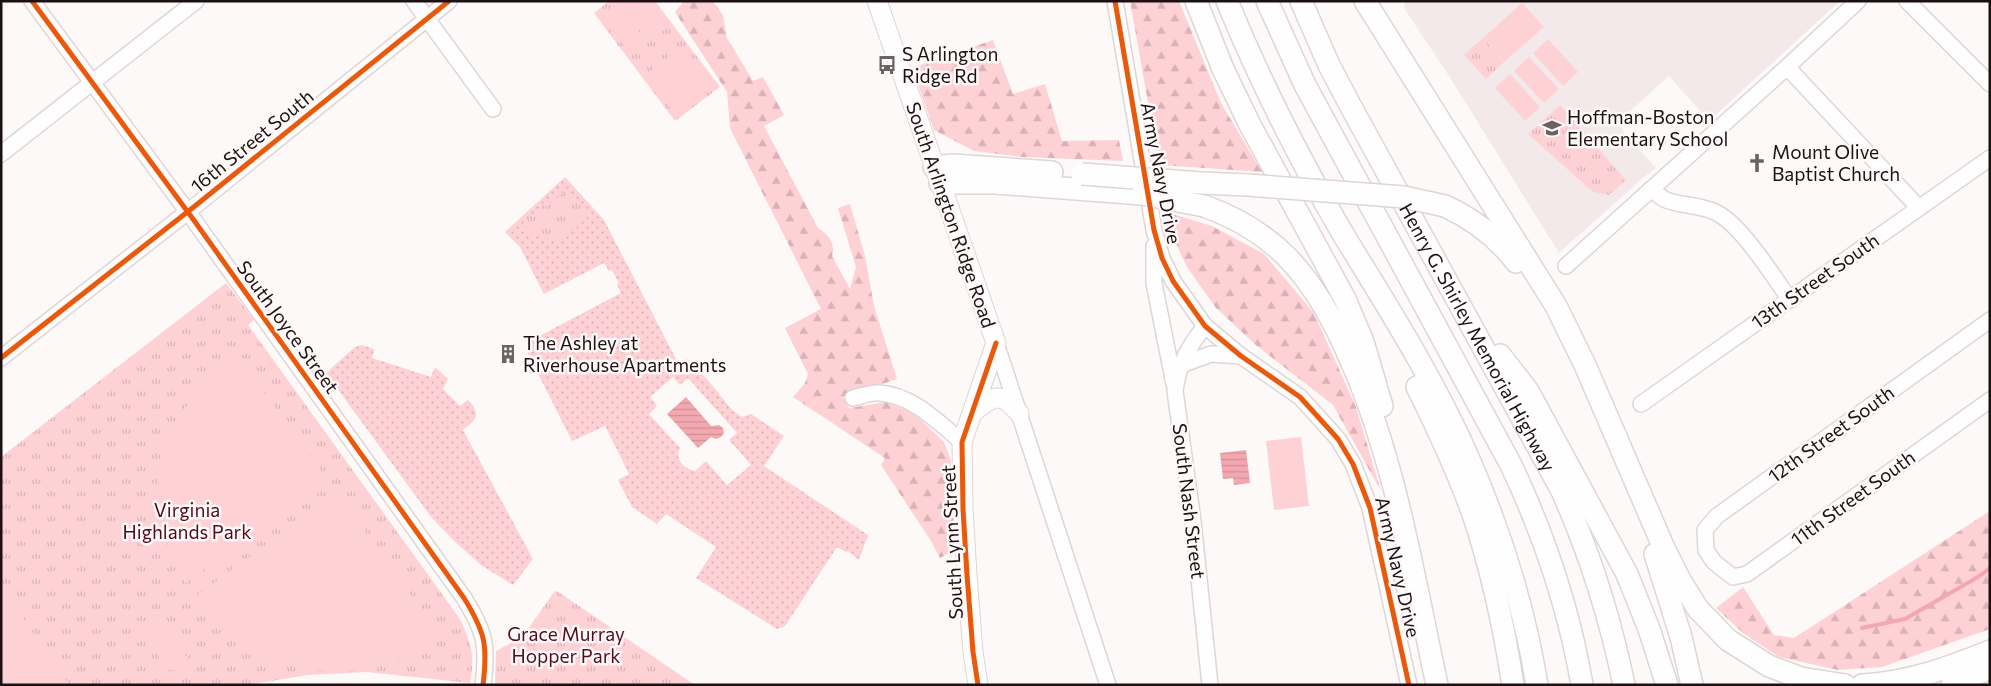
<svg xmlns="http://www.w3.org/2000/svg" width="1991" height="686" viewBox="0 0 1991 686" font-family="Commissioner,sans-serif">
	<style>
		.built { fill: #f4e9ea }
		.grass { fill: url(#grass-dots); fill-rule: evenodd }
		.forest { fill: url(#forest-firs) }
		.park { fill: url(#park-tufts) }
		.garden { fill: #fed1d5 }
		.water { fill: url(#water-rules) }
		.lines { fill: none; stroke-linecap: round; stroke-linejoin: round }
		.stream { stroke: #f3a8b0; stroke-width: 4 }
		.minor-casing { stroke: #ded5d6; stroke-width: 18 }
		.major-casing { stroke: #ded5d6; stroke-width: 21 }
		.highway-casing { stroke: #ded5d6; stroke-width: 24 }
		.minor { stroke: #fffefe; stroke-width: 15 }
		.major { stroke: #fffefe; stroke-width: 19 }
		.highway { stroke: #fffefe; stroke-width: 21 }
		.highway-bridge-casing { stroke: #ded5d6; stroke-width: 24; stroke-linecap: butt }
		.highway-bridge { stroke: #fffefe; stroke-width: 21 }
		.cycleway-casing { stroke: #fef8f8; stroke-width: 8 }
		.cycleway { stroke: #e8590c; stroke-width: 5 }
		.labels { text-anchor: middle; stroke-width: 5; stroke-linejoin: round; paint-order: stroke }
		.poi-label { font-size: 19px; fill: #1b1112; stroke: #fef8f8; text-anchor: start }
		.street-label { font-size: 19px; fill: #1b1112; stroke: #fef8f8 }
		.park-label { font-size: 19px; fill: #4f0d1c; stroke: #fef8f8 }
	</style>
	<defs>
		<pattern id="grass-dots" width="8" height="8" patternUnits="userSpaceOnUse" patternTransform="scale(1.25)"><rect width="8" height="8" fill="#fed1d5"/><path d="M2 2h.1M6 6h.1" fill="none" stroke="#d9b2b6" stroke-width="1.8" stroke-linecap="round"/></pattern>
		<pattern id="forest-firs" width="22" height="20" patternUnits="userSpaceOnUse" patternTransform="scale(1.25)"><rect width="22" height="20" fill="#fed1d5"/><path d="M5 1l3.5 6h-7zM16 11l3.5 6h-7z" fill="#d9b2b6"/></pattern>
		<pattern id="park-tufts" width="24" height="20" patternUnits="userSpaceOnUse" patternTransform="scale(1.25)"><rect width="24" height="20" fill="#fed1d5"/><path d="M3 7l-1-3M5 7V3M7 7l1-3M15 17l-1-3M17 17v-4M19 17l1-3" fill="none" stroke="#d9b2b6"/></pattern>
		<pattern id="water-rules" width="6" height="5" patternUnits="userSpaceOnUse" patternTransform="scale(1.25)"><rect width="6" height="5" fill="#f3a8b0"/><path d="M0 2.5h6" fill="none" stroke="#d09096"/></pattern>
	</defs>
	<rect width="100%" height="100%" fill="#fdf9f9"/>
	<path class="built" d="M1405,1H1840L1709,121L1669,76L1619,121L1625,134L1656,168L1644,177L1559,253L1449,76L1404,8Z"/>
	<path class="grass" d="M565,177L604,220L678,363L688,359L707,379L732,410L742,417L751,414L784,436L764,466L868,535L859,560L848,551L846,552L837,547L785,626L777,629L696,578L716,547L666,514L657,524L632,507L618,480L629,474L605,426L572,441L526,350L528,342L621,293L617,285L619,283L612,270L609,271L604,263L544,294L520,247L505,232ZM673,377L680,385L688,378L737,433L729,440L751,465L727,485L706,461L695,471C685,469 674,460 680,448L649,414L657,406L650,397Z
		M362,345L374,349L372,358L431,377L434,369L436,368L448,379L443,389L460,406L468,400C482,414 476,420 463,430L533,559L513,585L481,565L452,539L431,517L326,373L355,347Z"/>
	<path class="forest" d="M684,1H713L723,15L727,38L753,81L763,77L784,115L764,126L818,228C828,234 836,243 832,256L850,289L856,267L838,208L850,204L865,256L874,306L897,379L843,397L849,408L886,402L914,413L944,442L951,461L956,549L940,558L931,541L881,465L885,458L793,397L805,383L808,374L785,328L821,309L730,128L727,92L675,12Z
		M1130,1H1179L1221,103L1262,172L1161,165L1152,125Z
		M993,40L1013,94L1045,84L1062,141L1119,140L1123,161L1022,157L974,151L934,130L912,68Z
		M1169,213L1212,226L1264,254L1314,313L1356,407L1381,491L1333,405L1257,346L1216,308L1187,267L1170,231Z
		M1990,511V629L1882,667L1838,670L1779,657L1743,633L1716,608L1743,587L1774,635L1794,638Z"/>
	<path class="park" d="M609,1H655L720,87L675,121L594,13Z
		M1483,38L1504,62L1486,79L1464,55Z
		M1560,105L1626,180L1609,195L1593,192L1528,134Z
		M567,189L590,215L560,242L527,232V220L544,204L547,207Z
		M226,283L254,320L248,325L460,619C472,645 475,655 470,683L367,672L308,675L247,685H1V457Z
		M557,591L695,685H495L496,651L520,638L526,632L554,592Z"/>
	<path class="garden" d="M629,1H650L669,26L653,39L626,4Z
		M1522,3L1544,27L1504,62L1483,38Z
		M621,8L648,43L631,55L605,20Z
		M1548,39L1578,72L1563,86L1533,53Z
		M683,46L710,81L693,93L667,58Z
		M1529,57L1559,89L1544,103L1514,71Z
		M662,62L688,97L672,110L645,75Z
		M1510,74L1540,107L1525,121L1495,88Z
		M233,350L320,470L323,480L318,489L185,583C133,485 162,424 233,350Z
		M1301,437L1309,506L1274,510L1266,441Z
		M336,497L344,503L440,636C386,672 331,683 269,657C256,651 241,643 230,634C217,623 206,610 195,597L324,502Z
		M1,586L69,685H1Z
		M153,622L180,638L171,653L144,636Z
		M160,652L187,656L185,672L157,668Z"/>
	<path class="water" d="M686,397L711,426L719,425L723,428L724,433L721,437L716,439L711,437L698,448L667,414Z
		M1246,450L1250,483L1234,485L1233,478L1223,479L1220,453Z"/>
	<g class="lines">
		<path class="stream" d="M1862,628L1905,619L1978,577L1990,568"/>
		<g class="minor-casing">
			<path id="minor" d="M32,1L193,219L464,598C485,632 488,645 483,685
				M414,1L493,109
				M1115,1L1154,230L1162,258L1173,281L1205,326L1241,356L1300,397L1338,439L1353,464L1370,508L1409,685
				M1907,1L1990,84
				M1787,67L1919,208
				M1,154L196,1
				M1651,189C1655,192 1659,196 1664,199C1678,206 1698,204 1715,212C1741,224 1773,276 1790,300
				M1154,246V283L1174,384
				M1566,266L1787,67L1858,1
				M1990,320L1717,516L1705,530L1706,550L1714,562L1733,577L1747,574L1990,400
				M1205,326C1189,346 1178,365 1175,391L1193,521L1210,685
				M996,343L1108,685
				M1,358L195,206L449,1
				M1181,365L1211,354L1241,356
				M853,398C861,396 872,392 880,393C912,395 938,422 962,442
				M1641,404L1990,158"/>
		</g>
		<g class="major-casing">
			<path id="major" d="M877,1L996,343L962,442L963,509L967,575L973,652L978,685
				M972,413C993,396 1000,390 1019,413"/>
		</g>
		<g class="highway-casing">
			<g id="highway">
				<path d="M1196,1L1223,69L1250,125L1345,299L1363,342L1382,406"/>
				<path d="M1227,1C1259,79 1298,156 1340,229C1385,303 1433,377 1468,457C1500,530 1524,606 1537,685"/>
				<path d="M1267,1L1305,85L1511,465C1544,535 1569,608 1582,685"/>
				<path id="s1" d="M1301,1L1329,65L1350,105L1562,491C1590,554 1610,617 1624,685"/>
				<path d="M1365,1L1556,306L1585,365L1663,546L1680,580L1698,609L1728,640L1769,666L1801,678L1845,685"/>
				<path d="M934,167L953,165L1052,172"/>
				<path d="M940,183H995L1142,194"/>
				<path d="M1201,183L1248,185"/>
				<path d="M1204,206C1235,217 1264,234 1287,257C1314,285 1334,321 1349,356C1396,461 1413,574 1437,685"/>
				<path d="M1445,206C1473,219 1497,237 1516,262"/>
				<path d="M1500,355L1528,391L1627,574L1649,629L1667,685"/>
				<path d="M1417,387C1438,429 1458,472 1474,517C1492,571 1504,628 1513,685"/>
				<path d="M1655,554L1681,637L1692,685"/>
				<path d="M1862,685C1907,683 1948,668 1990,651"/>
				<path d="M1952,685L1990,668"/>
			</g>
		</g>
		<use href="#minor" class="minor"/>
		<use href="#major" class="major"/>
		<use href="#highway" class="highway"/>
		<g class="highway-bridge-casing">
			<path id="highway-bridge" d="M1082,174L1201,183
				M1248,185L1404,197L1445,206
				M1142,194L1204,206"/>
		</g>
		<use href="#highway-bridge" class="highway-bridge"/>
		<g class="cycleway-casing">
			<path id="cycleway" d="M32,1L193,219L464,598C485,632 488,645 483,685
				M1115,1L1154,230L1162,258L1173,281L1205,326L1241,356L1300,397L1338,439L1353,464L1370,508L1409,685
				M1,358L195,206L449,1
				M978,685L973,652L967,575L963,509L962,442L996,343"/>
		</g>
		<use href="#cycleway" class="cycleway"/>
	</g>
	<defs>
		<g id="bus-bare" transform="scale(1.5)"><path d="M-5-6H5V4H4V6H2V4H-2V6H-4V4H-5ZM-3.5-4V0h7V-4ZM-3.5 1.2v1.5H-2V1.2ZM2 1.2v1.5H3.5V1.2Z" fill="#6a6263" stroke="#fef8f8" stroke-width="2.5" paint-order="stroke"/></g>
		<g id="school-bare" transform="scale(1.5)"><path d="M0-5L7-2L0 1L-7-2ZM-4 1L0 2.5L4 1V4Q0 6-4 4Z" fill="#6a6263" stroke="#fef8f8" stroke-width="2.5" paint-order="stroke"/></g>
		<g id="church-bare" transform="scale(1.5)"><path d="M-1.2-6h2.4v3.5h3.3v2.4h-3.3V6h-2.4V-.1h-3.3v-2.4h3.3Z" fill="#6a6263" stroke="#fef8f8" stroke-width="2.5" paint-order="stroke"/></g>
		<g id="building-bare" transform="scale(1.5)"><path d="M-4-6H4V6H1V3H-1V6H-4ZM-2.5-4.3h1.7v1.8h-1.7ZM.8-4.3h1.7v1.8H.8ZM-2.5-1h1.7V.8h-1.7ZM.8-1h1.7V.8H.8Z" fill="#6a6263" stroke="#fef8f8" stroke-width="2.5" paint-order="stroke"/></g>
	</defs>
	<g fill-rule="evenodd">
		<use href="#bus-bare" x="887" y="65"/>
		<use href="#school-bare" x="1552" y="128"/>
		<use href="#church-bare" x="1757" y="163"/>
		<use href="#building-bare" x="508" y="354"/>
	</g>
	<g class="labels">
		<g class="poi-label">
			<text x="902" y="61">S Arlington<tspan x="902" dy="22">Ridge Rd</tspan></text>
			<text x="1567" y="124">Hoffman-Boston<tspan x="1567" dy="22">Elementary School</tspan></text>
			<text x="1772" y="159">Mount Olive<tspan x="1772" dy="22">Baptist Church</tspan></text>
			<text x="523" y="350">The Ashley at<tspan x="523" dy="22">Riverhouse Apartments</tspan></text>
		</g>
		<g class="street-label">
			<text transform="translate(252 141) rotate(-39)" y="7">16th Street South</text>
			<text transform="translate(1161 173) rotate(79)" y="7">Army Navy Drive</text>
			<text transform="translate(951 215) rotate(71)" y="7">South Arlington Ridge Road</text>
			<text transform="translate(1815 281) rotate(-35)" y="7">13th Street South</text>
			<text transform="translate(288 327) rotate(54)" y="7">South Joyce Street</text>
			<text dy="7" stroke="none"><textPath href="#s1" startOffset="380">Henry G. Shirley Memorial Highway</textPath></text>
			<text transform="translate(1831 434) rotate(-36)" y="7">12th Street South</text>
			<text transform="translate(1853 498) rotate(-36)" y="7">11th Street South</text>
			<text transform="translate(1189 501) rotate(83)" y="7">South Nash Street</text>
			<text transform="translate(952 542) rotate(-93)" y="7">South Lynn Street</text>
			<text transform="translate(1398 567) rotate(77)" y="7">Army Navy Drive</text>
		</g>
		<g class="park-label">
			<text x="187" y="517">Virginia<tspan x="187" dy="22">Highlands Park</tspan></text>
			<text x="566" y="641">Grace Murray<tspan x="566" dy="22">Hopper Park</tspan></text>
		</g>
	</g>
	<rect width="1991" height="686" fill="none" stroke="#1b1112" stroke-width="5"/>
</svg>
